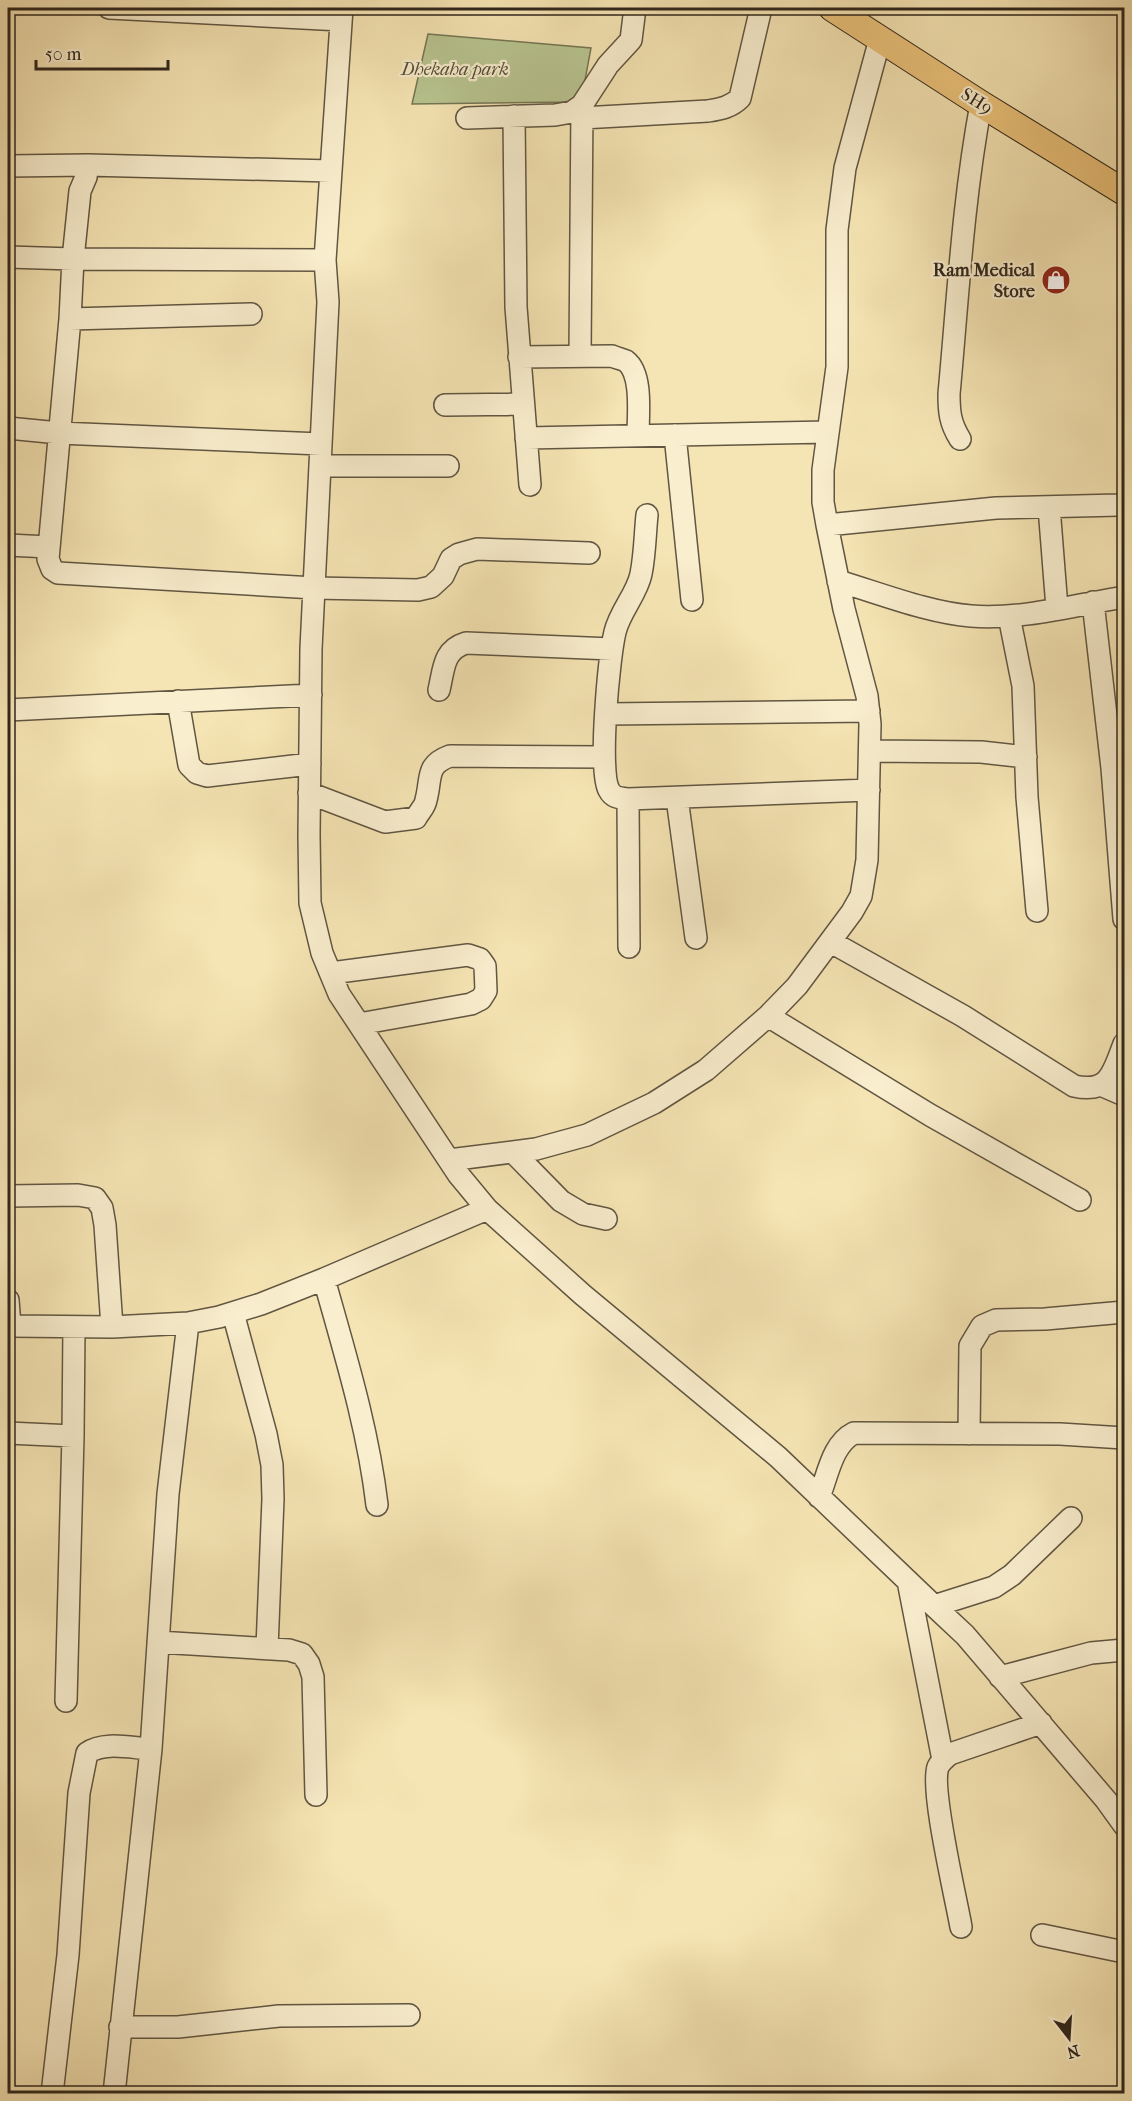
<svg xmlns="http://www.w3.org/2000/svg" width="1132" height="2101" viewBox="0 0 1132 2101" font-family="'IM FELL French Canon',serif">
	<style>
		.green { fill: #b8c590; stroke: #747656; stroke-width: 1.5 }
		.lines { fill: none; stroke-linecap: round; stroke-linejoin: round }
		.minor-casing { stroke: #615642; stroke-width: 24 }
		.major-casing { stroke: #2f261c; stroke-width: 28 }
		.minor { stroke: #f9eece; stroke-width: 21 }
		.major { stroke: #ebc27a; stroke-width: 26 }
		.labels { text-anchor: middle; stroke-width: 4.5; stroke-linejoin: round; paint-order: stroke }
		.park-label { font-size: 18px; font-style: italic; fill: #514e39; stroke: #f9eece }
		.street-label { font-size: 18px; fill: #2f261c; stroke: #f9eece }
		.poi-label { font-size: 18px; font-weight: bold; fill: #2f261c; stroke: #f9eece; text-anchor: end }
	</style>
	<rect width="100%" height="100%" fill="#f6e5b4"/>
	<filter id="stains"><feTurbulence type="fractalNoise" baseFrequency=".00333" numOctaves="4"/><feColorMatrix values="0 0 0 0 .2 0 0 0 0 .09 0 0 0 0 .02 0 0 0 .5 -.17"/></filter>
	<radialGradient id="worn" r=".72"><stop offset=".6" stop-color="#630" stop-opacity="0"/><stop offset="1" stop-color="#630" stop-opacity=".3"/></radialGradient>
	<path class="green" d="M428,34L591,48L583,91L573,102L412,104Z"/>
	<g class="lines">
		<g class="minor-casing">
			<path id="minor" d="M109,8L341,20
				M342,8L325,260L328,302L311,649L309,835L310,903L322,953L339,994L458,1174L487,1209L583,1295L778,1457L934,1606L965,1635L1106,1800L1124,1825
				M514,116L516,307L530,485
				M467,118L555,115L572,112L582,105L608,65L631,40L635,8
				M582,118L708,111C721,109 731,107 740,98L761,8
				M8,166L88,165
				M8,257L73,259L325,260
				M251,314L70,319L48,559L52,569L58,573L314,588L418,590L431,587L443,576L451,559L459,554L477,549L589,553
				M70,319L73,259L80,191L86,177L88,165L331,171
				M580,356L582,105
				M519,357L612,356C616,358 622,359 626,361C643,374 638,415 638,435
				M445,405L523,404
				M8,428L59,433L321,444
				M675,435L692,600
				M526,438L828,432
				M960,439C950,423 949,412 949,394C958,297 963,200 981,104
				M320,466H448
				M1049,507L1057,608
				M647,515C645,534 645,554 641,574C637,594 620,611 615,632C609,657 598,771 609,790C613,798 620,798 628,799L869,790
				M827,525L996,508L1119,505L1124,503
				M8,545L49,547
				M838,581C879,593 929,613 971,616C1021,620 1075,605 1124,597
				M1093,602L1112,768L1124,919
				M1009,616L1023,686L1027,797L1037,911
				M439,690C444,669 443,650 466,643L612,649
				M178,701L189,765L197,773L207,776L310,764
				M8,710L311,695
				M607,714L869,711
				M870,751L981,752L1026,757
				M309,793L385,822L416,818C419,812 425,807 426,800C432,778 425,765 450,756L604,757
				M677,798L696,938
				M628,799L629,947
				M831,942L963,1016L1074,1086C1110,1094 1113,1072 1124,1044
				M331,973L468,955L480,959L485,966L486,991L481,999L471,1004L359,1024
				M768,1016L930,1115L1080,1200
				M1101,1085L1124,1095
				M513,1152L561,1201L583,1214L606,1219
				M449,1160L536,1149L587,1135L654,1103L706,1070L768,1016L797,986L852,912L861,896L867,860L870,724L867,696L844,609L827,525L823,502V470L837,367V230L845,168L880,39
				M8,1196L78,1195L95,1198L102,1208L105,1225L112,1327
				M324,1279C345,1354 368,1428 377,1505
				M8,1300L10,1326L112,1327L188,1323L219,1317L261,1304L324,1279L487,1209
				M233,1313L266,1434L272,1465L273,1499L267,1648
				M8,1433L73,1436
				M969,1434L970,1346L982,1326L996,1320L1045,1319L1124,1312
				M819,1497C828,1475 832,1444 854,1433L1060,1434L1124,1438
				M908,1581L943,1760
				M934,1606L994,1587L1012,1575L1071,1518
				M158,1642L289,1650L302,1654L309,1664L313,1677L316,1795
				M1000,1677L1091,1653L1124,1650
				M66,1701L73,1436L74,1327
				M961,1927C956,1898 930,1789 938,1767C941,1761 945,1758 950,1754L1041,1723
				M1042,1935L1124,1952
				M120,2027H178L279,2016L409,2015
				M52,2094L68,1955L79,1793L87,1753C104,1741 131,1748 151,1749
				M114,2094L151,1749L168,1494L188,1323"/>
		</g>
		<g class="major-casing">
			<path id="major" d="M832,8L981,104L1124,192"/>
		</g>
		<use href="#minor" class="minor"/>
		<use href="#major" class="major"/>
	</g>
	<defs>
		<g id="shop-disc" transform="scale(1.5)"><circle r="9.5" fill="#8f2418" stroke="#f9eece"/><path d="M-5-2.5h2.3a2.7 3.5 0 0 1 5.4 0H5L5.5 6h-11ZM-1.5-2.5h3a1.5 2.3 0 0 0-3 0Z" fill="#fff"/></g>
	</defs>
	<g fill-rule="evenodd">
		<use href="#shop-disc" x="1056" y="280"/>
	</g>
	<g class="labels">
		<g class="park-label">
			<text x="455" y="75">Dhekaha park</text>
		</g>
		<g class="street-label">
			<text transform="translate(977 101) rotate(32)" y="6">SH9</text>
		</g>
		<g class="poi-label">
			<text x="1035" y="276">Ram Medical<tspan x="1035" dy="21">Store</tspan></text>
		</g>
	</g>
	<rect width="1132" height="2101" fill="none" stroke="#f6e5b4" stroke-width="30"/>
	<rect x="9" y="9" width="1114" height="2083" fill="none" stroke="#2f261c" stroke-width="3"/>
	<rect x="15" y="15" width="1102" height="2071" fill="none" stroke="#2f261c" stroke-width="1.5"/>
	<g transform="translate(1069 2038) rotate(163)" stroke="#f9eece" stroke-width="4.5" paint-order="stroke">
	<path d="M0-4.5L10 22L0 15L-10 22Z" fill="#2f261c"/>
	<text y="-9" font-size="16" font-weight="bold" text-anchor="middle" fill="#2f261c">N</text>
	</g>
	<path d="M36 60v9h132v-9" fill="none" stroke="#2f261c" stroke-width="3"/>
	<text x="45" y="60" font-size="18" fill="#2f261c" stroke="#f9eece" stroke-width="4.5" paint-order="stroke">50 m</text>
	<rect width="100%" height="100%" filter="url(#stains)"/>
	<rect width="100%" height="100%" fill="url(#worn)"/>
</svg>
